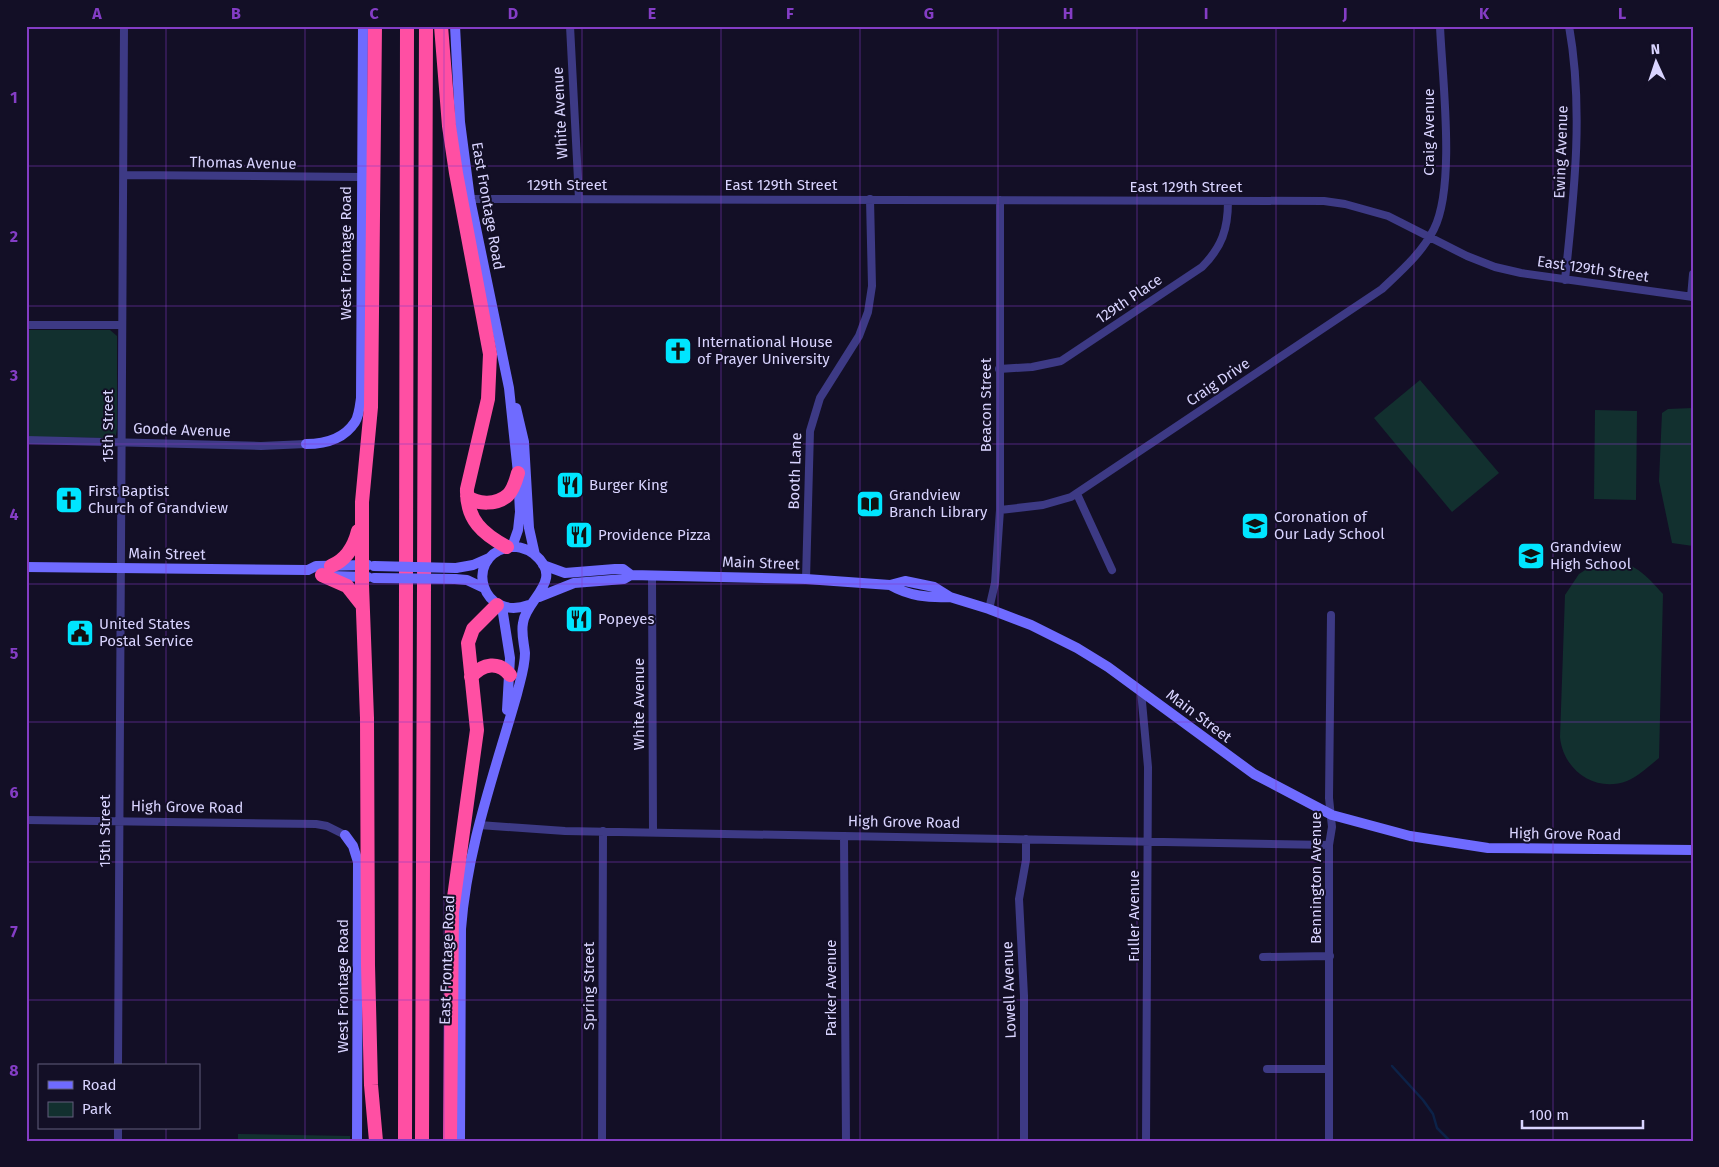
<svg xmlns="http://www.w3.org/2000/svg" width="1719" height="1167" viewBox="0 0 1719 1167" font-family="'Fira Sans',sans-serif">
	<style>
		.green { fill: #12302f }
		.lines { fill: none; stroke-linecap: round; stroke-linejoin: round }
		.stream { stroke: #0c2248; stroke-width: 2.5 }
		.street { stroke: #3d3a85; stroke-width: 8 }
		.secondary { stroke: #6f6bff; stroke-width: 10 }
		.highway { stroke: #ff4fa3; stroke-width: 14 }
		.secondary-bridge { stroke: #6f6bff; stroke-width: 10 }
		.grid { fill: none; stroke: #843dc5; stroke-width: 1; stroke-opacity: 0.55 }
		.labels { text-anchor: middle; stroke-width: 4; stroke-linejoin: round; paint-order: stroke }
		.street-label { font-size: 15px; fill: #d9d4ff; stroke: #130f26 }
		.poi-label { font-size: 15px; fill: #d9d4ff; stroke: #130f26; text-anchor: start }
		.neatline { fill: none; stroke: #843dc5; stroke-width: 2 }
		.grid-label { font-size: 16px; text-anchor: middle; font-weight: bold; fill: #843dc5 }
	</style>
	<rect width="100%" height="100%" fill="#130f26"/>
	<path class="green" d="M26,330H110L117,336V428L116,435L112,438L26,437Z
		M1420,380L1499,473L1452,512L1374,418Z
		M1693,408V546L1672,543L1659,481L1662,413L1668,409Z
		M1595,410L1637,411L1636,500L1594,499Z
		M1605,561C1633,560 1646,575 1663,594L1659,758C1649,766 1639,776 1627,781C1595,793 1563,770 1560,737L1565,595L1579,574L1593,565Z
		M238,1134L350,1136V1141H238Z"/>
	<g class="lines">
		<path class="stream" d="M1392,1066L1423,1100L1433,1114L1437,1128L1450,1141"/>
		<path class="street" d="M570,26L579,199
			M124,175L361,177
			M470,199L1324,201L1345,204L1388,216L1467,256L1495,267L1521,273L1693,297
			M1565,280C1574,195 1584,110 1569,26
			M1691,297L1693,274
			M26,325H121
			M999,369L1032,367L1061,361L1202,267C1222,247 1228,229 1228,201
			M26,440L261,446L306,444
			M1077,494L1112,570
			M1000,510L1043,505L1071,497L1382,289C1401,271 1422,253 1434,229C1456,185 1442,77 1440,26
			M652,575L653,832
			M806,579L810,431L820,398L859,336L868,312L872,286L870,199
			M989,609L995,583L1000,510V200
			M1141,691L1148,767L1146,1141
			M26,820L316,824L327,826L345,835
			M479,825L565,831L1329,845
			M844,836L846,1141
			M1263,957L1330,956
			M118,1066L124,26
			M1267,1069H1329
			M118,1141V1128
			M602,1141L603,831
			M1024,1141V996L1019,899L1026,860V839
			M1329,1141V845L1332,827L1329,798L1331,615"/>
		<path class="secondary" d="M455,26L460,122L470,199L509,388L518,473L520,512L518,530L512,547
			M516,408L524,442L529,528L535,555
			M306,444C325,444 344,439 355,422C359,416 360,405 361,398L363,26
			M543,565L565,573L615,569H623L631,575L806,579L890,585L905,581L934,587L950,597L989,609L1031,625L1077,648L1108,667L1254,774L1332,815L1410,836L1488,848L1693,850
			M26,567L308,570L316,566L368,565
			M456,568L473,565L489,558
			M330,576L368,577
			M455,579L467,580L484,588
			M890,585C909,596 928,598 950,597
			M539,597L574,583L624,579L631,575
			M502,607L510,658L507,710
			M345,835L353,846L358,862L357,1141
			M460,1141L461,929C467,847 495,772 517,694C520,681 525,667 525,653C524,643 521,633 523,623C526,599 566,580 534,554C526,548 515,545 506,548C464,559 482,622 529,605"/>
		<path class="highway" d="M375,26L371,407L362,502V585L367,718L368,965L371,1085L376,1141
			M441,26L449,126L456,173L490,354L488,399L467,489C466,520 483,534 507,547
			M467,496C477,505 497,505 508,495C514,489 516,480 518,473
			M331,566C346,560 354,547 358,531
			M322,575L347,586L362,605
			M471,677C483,663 499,661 510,675
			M405,1141L407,26
			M422,1141L426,26
			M450,1141L452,912L477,730L468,643L473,629L497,605"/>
		<path class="secondary-bridge" d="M374,566L456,568
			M374,578L455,579"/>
	</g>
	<path class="grid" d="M166,26V1066M305,26V1141M444,26V1141M582,26V1141M721,26V1141M860,26V1141M998,26V1141M1137,26V1141M1276,26V1141M1414,26V1141M1553,26V1141M26,166H1693M26,306H1693M26,444H1693M26,584H1693M26,722H1693M26,862H1693M26,1000H1693M166,1128V1141"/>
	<defs>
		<g id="church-square" transform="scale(1.4375)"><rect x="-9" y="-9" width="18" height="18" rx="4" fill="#00e5ff" stroke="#130f26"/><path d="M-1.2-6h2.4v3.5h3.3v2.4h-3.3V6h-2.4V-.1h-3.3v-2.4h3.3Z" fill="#111"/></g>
		<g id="restaurant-square" transform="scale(1.4375)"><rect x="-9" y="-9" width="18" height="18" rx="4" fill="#00e5ff" stroke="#130f26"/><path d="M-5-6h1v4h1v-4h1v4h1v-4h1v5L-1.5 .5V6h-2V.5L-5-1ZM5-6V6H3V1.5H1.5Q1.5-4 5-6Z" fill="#111"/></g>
		<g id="library-square" transform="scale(1.4375)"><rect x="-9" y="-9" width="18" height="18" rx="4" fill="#00e5ff" stroke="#130f26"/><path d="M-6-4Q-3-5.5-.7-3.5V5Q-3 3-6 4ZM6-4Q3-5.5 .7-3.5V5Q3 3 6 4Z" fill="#111"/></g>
		<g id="school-square" transform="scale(1.4375)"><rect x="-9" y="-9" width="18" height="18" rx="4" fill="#00e5ff" stroke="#130f26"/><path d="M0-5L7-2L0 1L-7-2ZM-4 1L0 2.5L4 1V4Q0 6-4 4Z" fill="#111"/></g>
		<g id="civic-square" transform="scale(1.4375)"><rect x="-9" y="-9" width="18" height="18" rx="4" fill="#00e5ff" stroke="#130f26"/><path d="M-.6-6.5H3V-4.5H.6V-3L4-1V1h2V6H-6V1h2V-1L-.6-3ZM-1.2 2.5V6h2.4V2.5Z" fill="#111"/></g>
	</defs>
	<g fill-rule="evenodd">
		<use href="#church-square" x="678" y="351"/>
		<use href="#restaurant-square" x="570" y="485"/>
		<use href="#church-square" x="69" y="500"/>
		<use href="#library-square" x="870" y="504"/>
		<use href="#school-square" x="1255" y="526"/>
		<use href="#restaurant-square" x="579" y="535"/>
		<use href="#school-square" x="1531" y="556"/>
		<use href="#restaurant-square" x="579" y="619"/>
		<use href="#civic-square" x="80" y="633"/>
	</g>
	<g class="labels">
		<g class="street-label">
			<text transform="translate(560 113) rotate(-93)" y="5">White Avenue</text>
			<text transform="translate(1429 132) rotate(-90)" y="5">Craig Avenue</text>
			<text transform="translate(1561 152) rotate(-88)" y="5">Ewing Avenue</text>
			<text transform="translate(243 163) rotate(1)" y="5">Thomas Avenue</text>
			<text x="567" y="190">129th Street</text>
			<text x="781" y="190">East 129th Street</text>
			<text x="1186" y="192">East 129th Street</text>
			<text transform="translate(488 206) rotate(80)" y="5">East Frontage Road</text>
			<text transform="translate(346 253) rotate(-90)" y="5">West Frontage Road</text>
			<text transform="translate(1593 269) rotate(8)" y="5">East 129th Street</text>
			<text transform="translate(1129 299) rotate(-34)" y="5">129th Place</text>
			<text transform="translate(1218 382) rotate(-34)" y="5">Craig Drive</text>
			<text transform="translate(986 405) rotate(-90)" y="5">Beacon Street</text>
			<text transform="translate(108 426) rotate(-90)" y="5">15th Street</text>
			<text transform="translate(182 430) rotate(2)" y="5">Goode Avenue</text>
			<text transform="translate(795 471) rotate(-88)" y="5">Booth Lane</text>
			<text transform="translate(167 554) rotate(1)" y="5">Main Street</text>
			<text transform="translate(761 563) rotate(2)" y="5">Main Street</text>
			<text transform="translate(639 704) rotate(-90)" y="5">White Avenue</text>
			<text transform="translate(1199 716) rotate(37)" y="5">Main Street</text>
			<text transform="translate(187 807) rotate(1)" y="5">High Grove Road</text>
			<text transform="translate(904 822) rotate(1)" y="5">High Grove Road</text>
			<text transform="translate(105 831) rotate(-90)" y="5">15th Street</text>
			<text transform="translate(1565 834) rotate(1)" y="5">High Grove Road</text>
			<text transform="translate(1316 878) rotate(-90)" y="5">Bennington Avenue</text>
			<text transform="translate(1134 916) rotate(-90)" y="5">Fuller Avenue</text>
			<text transform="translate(447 960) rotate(-88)" y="5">East Frontage Road</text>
			<text transform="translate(343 986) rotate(-90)" y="5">West Frontage Road</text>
			<text transform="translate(589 986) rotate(-90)" y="5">Spring Street</text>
			<text transform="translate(831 988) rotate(-90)" y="5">Parker Avenue</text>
			<text transform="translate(1009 990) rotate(-92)" y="5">Lowell Avenue</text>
		</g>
		<g class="poi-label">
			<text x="697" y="347">International House<tspan x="697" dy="17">of Prayer University</tspan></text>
			<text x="589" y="490">Burger King</text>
			<text x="88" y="496">First Baptist<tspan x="88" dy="17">Church of Grandview</tspan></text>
			<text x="889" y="500">Grandview<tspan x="889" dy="17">Branch Library</tspan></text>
			<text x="1274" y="522">Coronation of<tspan x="1274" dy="17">Our Lady School</tspan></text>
			<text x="598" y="540">Providence Pizza</text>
			<text x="1550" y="552">Grandview<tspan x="1550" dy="17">High School</tspan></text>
			<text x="598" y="624">Popeyes</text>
			<text x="99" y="629">United States<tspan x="99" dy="17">Postal Service</tspan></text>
		</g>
	</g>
	<rect width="1719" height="1167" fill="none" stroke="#130f26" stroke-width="55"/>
	<rect x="38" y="1064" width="162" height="65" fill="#130f26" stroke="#625e7d"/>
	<rect x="48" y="1081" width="25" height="8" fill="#6f6bff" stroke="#625e7d"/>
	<text x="82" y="1090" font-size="15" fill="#d9d4ff">Road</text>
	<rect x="48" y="1102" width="25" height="15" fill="#12302f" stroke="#625e7d"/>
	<text x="82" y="1114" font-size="15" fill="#d9d4ff">Park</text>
	<g transform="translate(1656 62) rotate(357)" stroke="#130f26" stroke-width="4" paint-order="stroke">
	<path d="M0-4L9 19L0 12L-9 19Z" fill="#d9d4ff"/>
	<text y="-8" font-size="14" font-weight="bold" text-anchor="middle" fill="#d9d4ff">N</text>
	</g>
	<path d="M1522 1120v8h121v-8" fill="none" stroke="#d9d4ff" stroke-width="2.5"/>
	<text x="1529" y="1120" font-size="15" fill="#d9d4ff" stroke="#130f26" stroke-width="4" paint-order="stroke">100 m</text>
	<rect x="28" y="28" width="1664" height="1112" class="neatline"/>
	<g class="grid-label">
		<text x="97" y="19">A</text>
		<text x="236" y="19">B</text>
		<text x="374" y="19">C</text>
		<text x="513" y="19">D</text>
		<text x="652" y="19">E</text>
		<text x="790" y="19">F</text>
		<text x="929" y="19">G</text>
		<text x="1068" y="19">H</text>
		<text x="1206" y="19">I</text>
		<text x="1345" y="19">J</text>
		<text x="1484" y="19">K</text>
		<text x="1622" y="19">L</text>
		<text x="14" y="103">1</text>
		<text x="14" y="242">2</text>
		<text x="14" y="381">3</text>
		<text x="14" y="520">4</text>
		<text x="14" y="659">5</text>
		<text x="14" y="798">6</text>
		<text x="14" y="937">7</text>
		<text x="14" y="1076">8</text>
	</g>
</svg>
